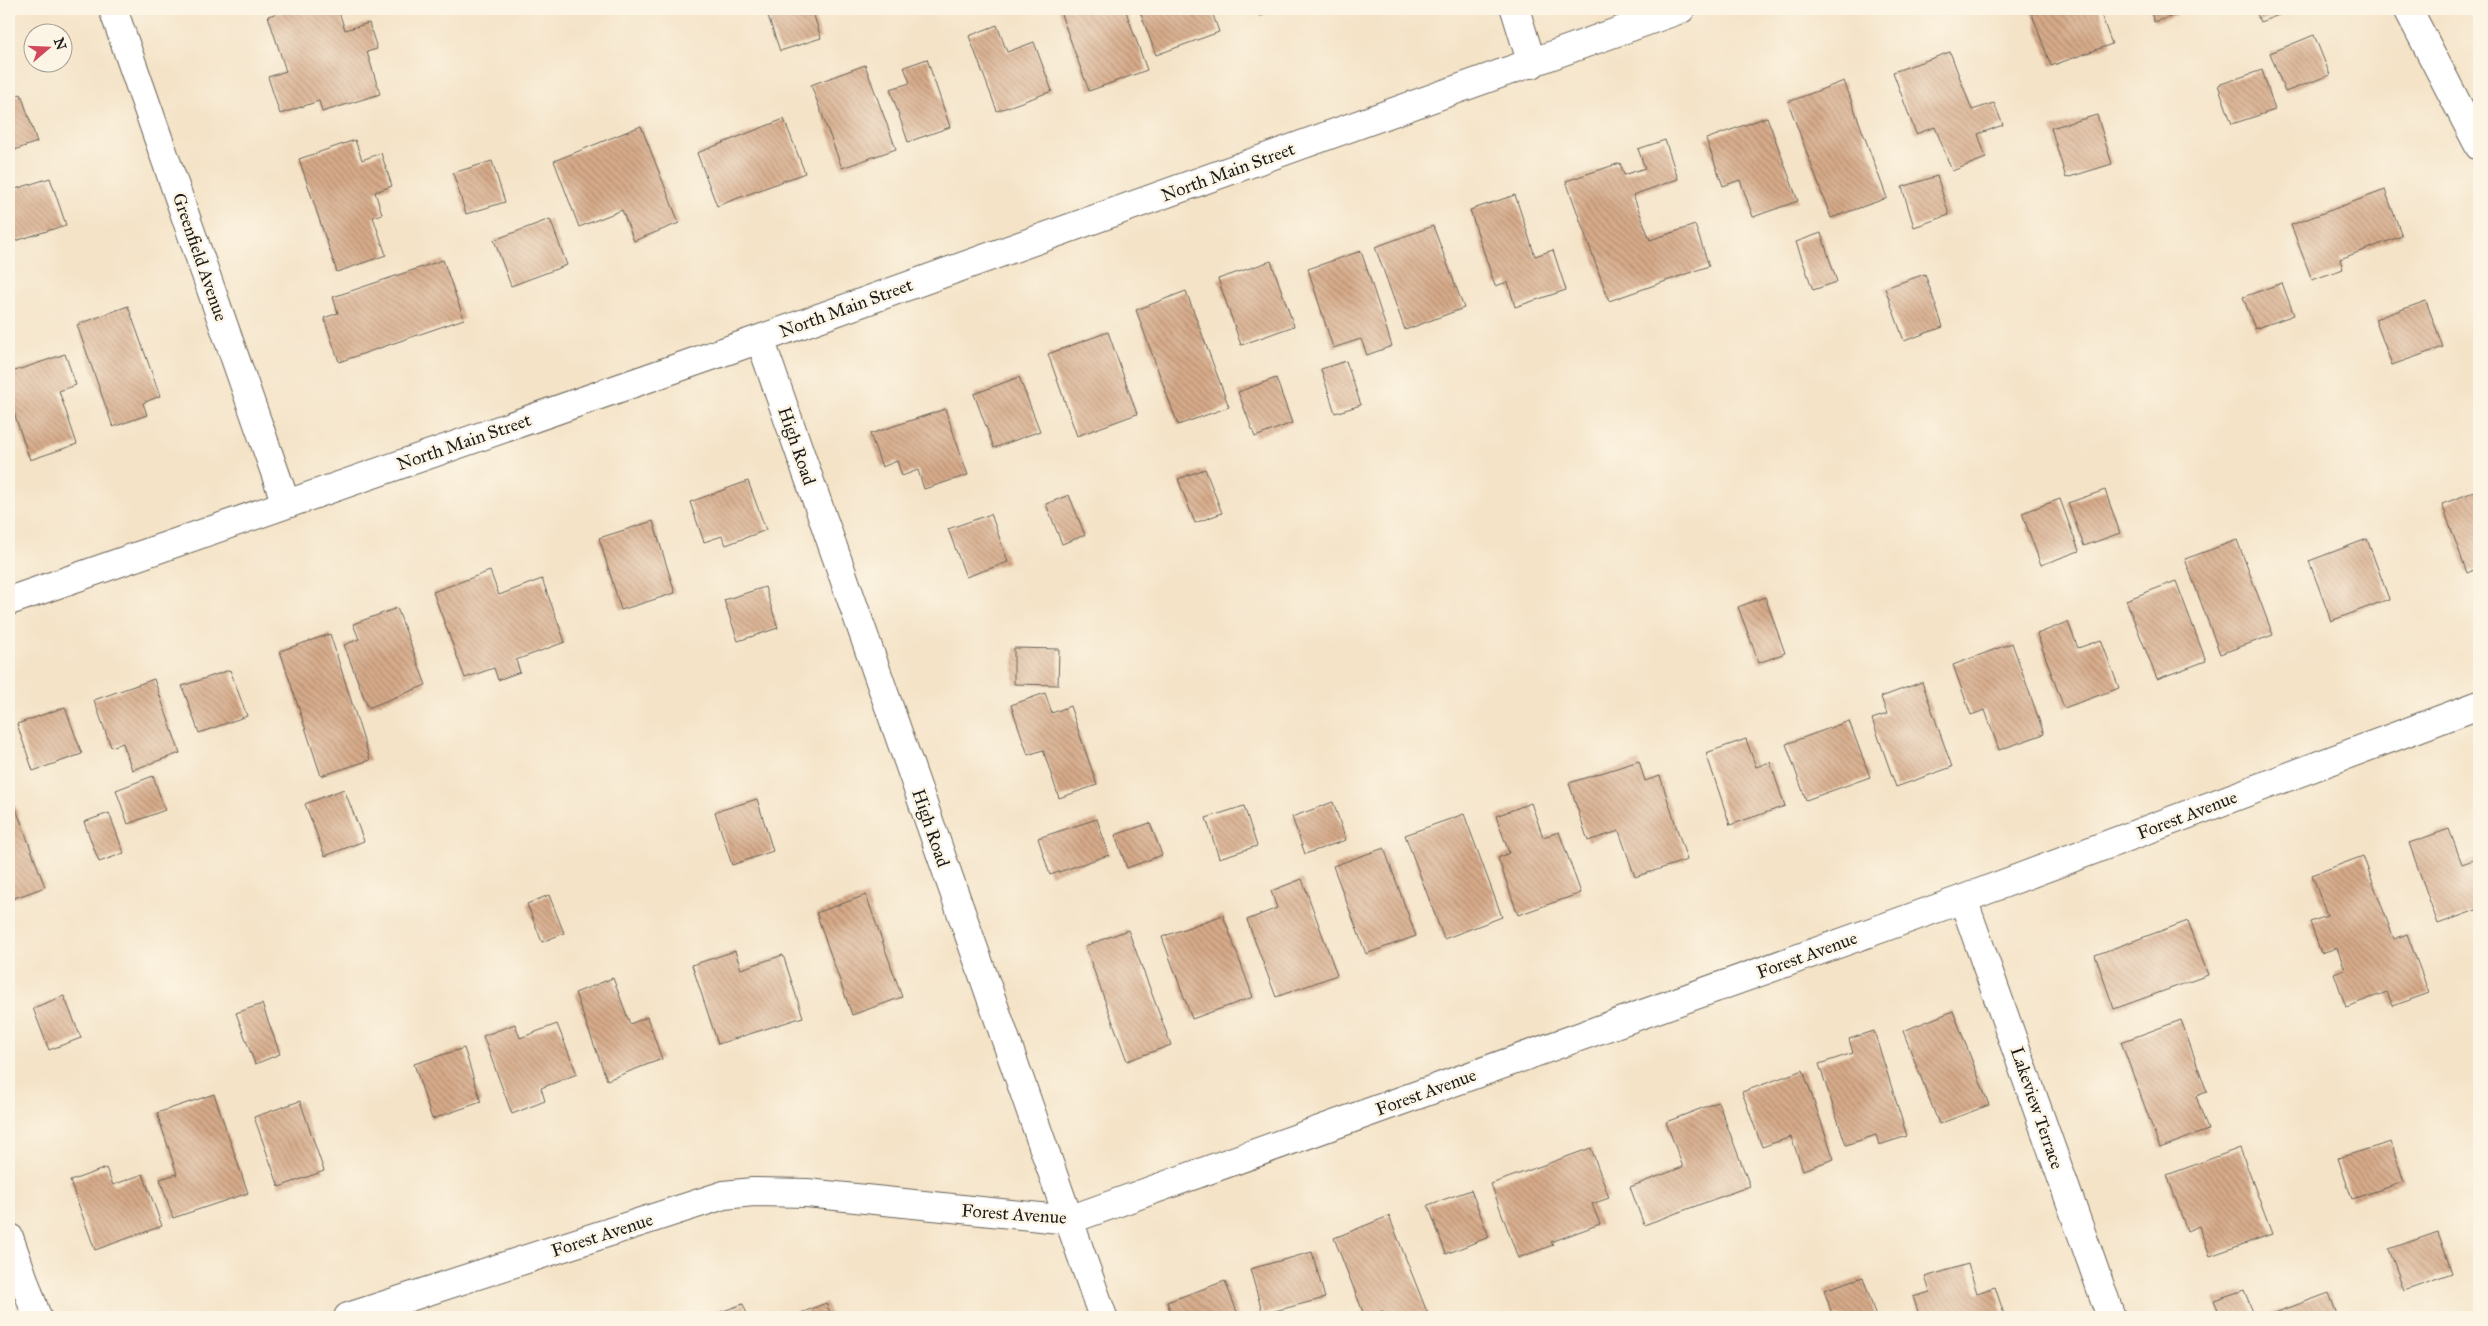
<svg xmlns="http://www.w3.org/2000/svg" width="2488" height="1326" viewBox="0 0 2488 1326" font-family="'IM FELL Great Primer',serif">
	<style>
		.building { fill: url(#building-back-hatch) }
		.lines { fill: none; stroke-linecap: round; stroke-linejoin: round }
		.minor-casing { stroke: #686258; stroke-width: 30 }
		.minor { stroke: #fff; stroke-width: 28 }
		.labels { text-anchor: middle; stroke-width: 5; stroke-linejoin: round; paint-order: stroke }
		.street-label { font-size: 18px; fill: #1c1c1c; stroke: #fcf5e5 }
	</style>
	<defs>
		<pattern id="building-back-hatch" width="6" height="6" patternUnits="userSpaceOnUse" patternTransform="scale(1.25)"><rect width="6" height="6" fill="#d7ab8a"/><path d="M-1 5l2 2M0 0l6 6M5-1l2 2" fill="none" stroke="#ae8a70"/></pattern>
	</defs>
	<rect width="100%" height="100%" fill="#fcf5e5"/>
	<filter id="ink" filterUnits="userSpaceOnUse"><feTurbulence type="fractalNoise" baseFrequency=".02" numOctaves="2"/><feDisplacementMap in="SourceGraphic" scale="10" xChannelSelector="R" yChannelSelector="G"/><feConvolveMatrix kernelMatrix="1 2 1 2 8 2 1 2 1" color-interpolation-filters="sRGB"/></filter>
	<filter id="wash" filterUnits="userSpaceOnUse"><feTurbulence type="fractalNoise" baseFrequency=".0096" numOctaves="4" result="noise"/><feDisplacementMap in="SourceGraphic" scale="20" xChannelSelector="R" yChannelSelector="G"/><feGaussianBlur stdDeviation="1.12" result="paint"/><feColorMatrix in="noise" values="0 0 0 0 0 0 0 0 0 0 0 0 0 0 0 0 0 1.4 0 .05"/><feComposite in="paint" operator="in"/></filter>
	<g filter="url(#wash)">
		<rect width="100%" height="100%" fill="#f4e3c7"/>
		<g id="blocks">
			<path class="building" d="M290,9H338L345,30L369,23L377,49L367,52L380,94L322,112L319,101L280,114L268,77L286,71L268,16Z
				M782,9H812L821,38L780,51L767,13Z
				M1059,9H1125L1147,70L1089,91Z
				M1139,9H1211L1219,32L1156,55Z
				M1258,9H1279L1260,16Z
				M2030,9H2099L2112,44L2051,66Z
				M2150,9H2195L2154,22Z
				M2255,9H2295L2260,22Z
				M997,25L1007,52L1034,42L1052,91L997,111L969,36Z
				M2314,35L2330,75L2285,92L2270,53Z
				M1950,52L1972,110L1994,103L2003,125L1978,134L1986,158L1952,171L1935,127L1916,134L1893,72Z
				M927,59L950,127L908,142L890,89L910,83L904,67Z
				M865,65L896,149L842,168L811,85Z
				M2262,70L2275,110L2232,124L2218,85Z
				M1844,81L1887,198L1831,218L1788,102Z
				M21,94L37,142L9,152V98Z
				M2097,115L2112,164L2066,178L2051,128Z
				M1767,117L1798,201L1753,217L1740,180L1723,186L1706,139Z
				M784,119L805,173L717,206L697,153Z
				M641,126L679,223L634,241L622,210L579,227L554,161Z
				M355,140L362,160L381,153L392,186L375,192L382,214L373,217L386,255L337,272L299,159Z
				M1665,140L1678,179L1633,195L1650,240L1695,225L1709,266L1609,301L1566,181L1620,163L1624,175L1645,168L1638,149Z
				M492,161L505,202L466,214L453,173Z
				M1937,176L1949,215L1914,227L1902,187Z
				M50,178L66,225L9,243V191Z
				M2385,190L2402,236L2340,259L2343,269L2312,280L2291,225Z
				M1515,195L1535,256L1553,250L1566,290L1515,307L1508,282L1495,286L1470,210Z
				M550,219L567,265L511,286L494,240Z
				M1433,226L1464,308L1405,330L1375,247Z
				M1821,233L1837,282L1813,290L1796,242Z
				M1361,251L1392,346L1367,355L1361,339L1333,348L1308,269Z
				M443,260L464,319L339,362L324,318L338,313L333,297Z
				M1271,261L1294,326L1241,345L1218,279Z
				M1925,274L1943,327L1904,341L1885,288Z
				M2282,283L2294,315L2255,329L2243,297Z
				M1186,291L1229,407L1178,425L1136,310Z
				M2426,301L2443,347L2392,365L2375,319Z
				M128,306L160,396L143,403L147,415L113,427L77,325Z
				M1108,332L1137,414L1077,436L1048,354Z
				M65,354L76,385L59,391L77,444L30,460L9,398V373Z
				M1346,361L1361,405L1335,413L1321,369Z
				M1019,377L1040,431L994,448L974,394Z
				M1276,378L1292,423L1255,437L1238,392Z
				M945,409L968,475L924,489L918,470L902,476L897,461L882,467L870,434Z
				M1205,469L1222,513L1195,523L1178,479Z
				M748,481L766,530L726,545L722,536L704,542L690,502Z
				M2105,490L2120,533L2084,546L2068,503Z
				M2479,490V568L2467,573L2442,504Z
				M1069,495L1085,535L1062,544L1046,504Z
				M2060,499L2079,551L2041,565L2022,513Z
				M991,514L1008,562L966,577L948,529Z
				M653,521L675,593L621,610L599,538Z
				M2367,539L2389,599L2331,621L2309,561Z
				M2237,540L2273,635L2220,654L2185,559Z
				M490,571L499,595L542,579L565,642L516,660L520,672L498,680L494,668L465,678L433,592Z
				M2176,581L2206,661L2157,679L2126,600Z
				M765,587L778,628L738,641L724,600Z
				M1765,597L1785,653L1759,663L1738,607Z
				M397,608L426,685L368,708L344,645L359,639L353,624Z
				M2068,622L2078,648L2101,640L2119,688L2064,708L2037,634Z
				M330,634L370,760L321,776L280,651Z
				M2012,643L2044,734L1999,750L1985,710L1971,715L1953,665Z
				M1014,648L1059,649L1058,685L1014,684Z
				M230,670L247,716L199,733L182,686Z
				M154,679L180,753L132,770L123,743L111,747L94,700Z
				M1922,682L1952,767L1896,787L1872,719L1887,714L1881,697Z
				M1045,693L1052,713L1070,706L1097,785L1059,798L1043,750L1028,755L1011,705Z
				M65,707L82,754L33,771L17,724Z
				M1849,721L1870,777L1806,800L1786,744Z
				M1746,739L1756,767L1770,762L1785,806L1730,825L1706,753Z
				M1639,761L1645,781L1660,776L1687,860L1635,877L1619,831L1588,841L1569,783Z
				M153,776L165,810L128,824L116,790Z
				M344,789L364,841L325,856L305,804Z
				M757,799L773,851L732,865L715,812Z
				M1333,802L1346,840L1305,854L1292,817Z
				M1531,803L1543,837L1559,832L1581,893L1518,915L1498,858L1509,853L1496,816Z
				M15,806L45,887L9,900V809Z
				M1244,806L1257,846L1219,858L1206,818Z
				M109,813L124,853L99,862L84,822Z
				M1464,814L1502,917L1444,939L1405,835Z
				M1097,819L1109,855L1050,875L1038,838Z
				M1150,823L1162,855L1127,868L1115,835Z
				M2449,829L2462,864L2479,858V909L2438,924L2409,843Z
				M1384,848L1416,936L1366,954L1333,866Z
				M2363,856L2394,939L2407,934L2429,993L2393,1006L2387,992L2346,1007L2334,973L2345,969L2337,948L2321,953L2310,922L2327,916L2312,875Z
				M1302,879L1337,975L1276,997L1247,920L1277,908L1271,891Z
				M549,895L564,933L542,942L527,904Z
				M866,895L902,997L852,1015L816,913Z
				M1223,915L1253,997L1192,1019L1162,937Z
				M2188,921L2208,975L2114,1009L2095,955Z
				M1128,930L1171,1045L1127,1061L1085,946Z
				M735,951L741,969L783,955L803,1017L718,1044L692,965Z
				M613,978L630,1024L647,1017L662,1059L607,1080L575,993Z
				M64,996L81,1038L49,1050L33,1008Z
				M262,1004L280,1054L255,1064L236,1013Z
				M1953,1011L1989,1105L1939,1124L1903,1031Z
				M2181,1020L2207,1092L2196,1096L2208,1130L2160,1148L2121,1042Z
				M515,1024L520,1038L557,1024L577,1074L541,1088L545,1101L512,1114L483,1036Z
				M1874,1031L1907,1136L1879,1145L1876,1135L1846,1145L1819,1064L1853,1053L1849,1039Z
				M464,1048L481,1102L432,1119L414,1064Z
				M1803,1070L1834,1159L1803,1170L1791,1137L1762,1147L1742,1092Z
				M214,1094L248,1193L173,1218L160,1179L177,1174L157,1113Z
				M300,1101L324,1171L279,1187L254,1117Z
				M1718,1102L1750,1186L1644,1225L1630,1187L1683,1167L1666,1122Z
				M2391,1142L2404,1182L2352,1199L2338,1158Z
				M1591,1148L1609,1198L1592,1204L1600,1224L1551,1242L1553,1245L1518,1258L1491,1184Z
				M2240,1148L2272,1234L2210,1256L2199,1226L2187,1231L2167,1175Z
				M106,1168L113,1185L143,1174L162,1226L95,1250L70,1181Z
				M1471,1190L1489,1237L1446,1254L1428,1205Z
				M1389,1216L1429,1317H1386L1383,1311L1365,1317L1334,1238Z
				M2479,1221V1238L2472,1234Z
				M2438,1232L2452,1273L2404,1290L2389,1249Z
				M1312,1252L1325,1298L1263,1314L1250,1269Z
				M1968,1264L1977,1293L1995,1287L2005,1317H1920L1913,1297L1930,1292L1925,1277Z
				M1863,1277L1876,1317H1833L1824,1290Z
				M1225,1281L1239,1317H1172L1167,1302Z
				M2244,1290L2255,1317H2221L2214,1300Z
				M2329,1293L2338,1317H2264Z
				M826,1303L832,1317H791Z
				M743,1304L748,1317H706Z"/>
		</g>
	</g>
	<g filter="url(#ink)">
		<use href="#blocks" fill-opacity="0" stroke="#686258" stroke-width="1"/>
		<g class="lines">
			<g class="minor-casing">
				<path id="minor" d="M113,9L286,504
					M1515,9L1532,64
					M2408,9L2479,146
					M760,339L1103,1317
					M9,601L760,339L1681,9
					M1963,899L2111,1317
					M9,1237L37,1317
					M348,1317L724,1195L753,1192L807,1193L1069,1220L1963,899L2479,705"/>
			</g>
			<use href="#minor" class="minor"/>
		</g>
	</g>
	<g class="labels">
		<g class="street-label">
			<text transform="translate(1228 172) rotate(-20)" y="6">North Main Street</text>
			<text transform="translate(200 257) rotate(71)" y="6">Greenfield Avenue</text>
			<text transform="translate(846 308) rotate(-20)" y="6">North Main Street</text>
			<text transform="translate(464 442) rotate(-19)" y="6">North Main Street</text>
			<text transform="translate(797 446) rotate(71)" y="6">High Road</text>
			<text transform="translate(2187 815) rotate(-21)" y="6">Forest Avenue</text>
			<text transform="translate(931 828) rotate(71)" y="6">High Road</text>
			<text transform="translate(1807 955) rotate(-20)" y="6">Forest Avenue</text>
			<text transform="translate(1426 1092) rotate(-20)" y="6">Forest Avenue</text>
			<text transform="translate(2037 1108) rotate(71)" y="6">Lakeview Terrace</text>
			<text transform="translate(1014 1214) rotate(4)" y="6">Forest Avenue</text>
			<text transform="translate(602 1235) rotate(-18)" y="6">Forest Avenue</text>
		</g>
	</g>
	<rect width="2488" height="1326" fill="none" stroke="#fcf5e5" stroke-width="30"/>
	<g transform="translate(48 48) rotate(71)"><circle r="24" fill="#fcf5e5" stroke="#a29e95"/>
	<path d="M0-4L9 19L0 12L-9 19Z" fill="#d1495b"/>
	<text y="-8" font-size="14" font-weight="bold" text-anchor="middle" fill="#1c1c1c">N</text>
	</g>
</svg>
